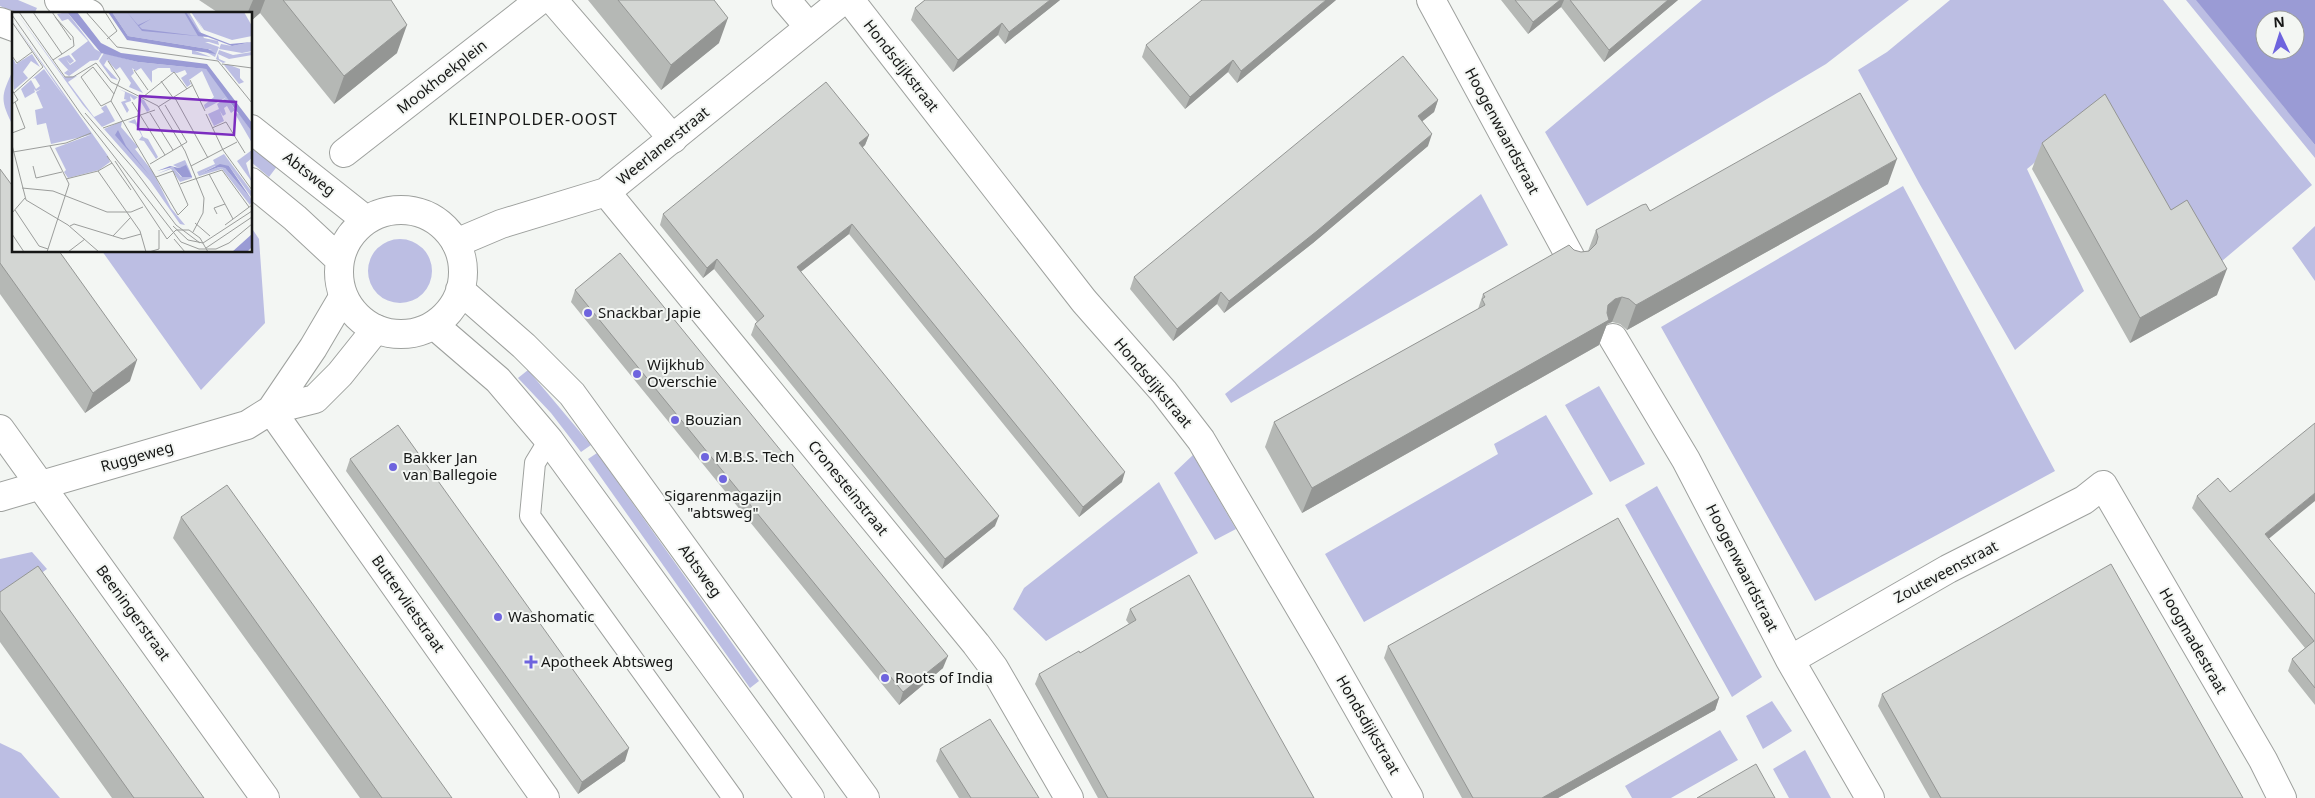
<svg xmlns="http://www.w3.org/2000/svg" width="2315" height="798" viewBox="0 0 2315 798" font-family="'Noto Sans',sans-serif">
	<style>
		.green { fill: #bcbee3 }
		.water { fill: #9a9bd5; fill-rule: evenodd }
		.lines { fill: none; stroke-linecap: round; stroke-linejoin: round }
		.service-casing { stroke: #9ea19e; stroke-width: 22 }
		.pedestrian-casing { stroke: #9ea19e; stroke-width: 30 }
		.minor-casing { stroke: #9ea19e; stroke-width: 30 }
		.tertiary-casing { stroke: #9ea19e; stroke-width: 30 }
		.service { stroke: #fff; stroke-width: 20 }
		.pedestrian { stroke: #fff; stroke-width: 28 }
		.minor { stroke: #fff; stroke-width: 28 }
		.tertiary { stroke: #fff; stroke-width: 28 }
		.wall { fill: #b5b8b5 }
		.shaded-wall { fill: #949694 }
		.building { fill: #d3d6d3; stroke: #949694 }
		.poi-dot { fill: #6e64de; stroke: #f3f6f3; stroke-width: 2 }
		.labels { text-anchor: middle; stroke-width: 4; stroke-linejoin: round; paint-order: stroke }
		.street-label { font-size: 15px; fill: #161716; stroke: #f3f6f3 }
		.poi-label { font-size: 15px; fill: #161716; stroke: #f3f6f3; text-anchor: start }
		.neighbourhood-label { font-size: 16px; letter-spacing: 1px; fill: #161716; stroke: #f3f6f3 }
		.inset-road { fill: none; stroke: #9b9d9b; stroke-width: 1 }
		.view { fill: #7b2cbf; fill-opacity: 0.15; stroke: #7b2cbf; stroke-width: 2.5 }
		.inset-edge { fill: none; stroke: #161716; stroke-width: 2.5 }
	</style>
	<rect width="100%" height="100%" fill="#f3f6f3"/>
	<path class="green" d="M0,0H18L37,8L34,14H18L0,6Z
		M1702,0H1909L1826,64L1587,206L1545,132Z
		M1950,0H2163L2312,185L2222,261L2164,215L2098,110L2027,169L2084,291L2015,350L1919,183L1858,70L1887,52Z
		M2186,0H2197L2315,145V158Z
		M14,68V128C0,99 0,98 14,68Z
		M251,144L278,165L269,177L251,162Z
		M1903,186L2055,471L1815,601L1661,327Z
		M1481,194L1508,245L1231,403L1225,394Z
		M2315,226V281L2292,248Z
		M251,227L259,239L265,323L201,390L102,251H251Z
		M368 271a32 32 0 1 1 64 0a32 32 0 1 1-64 0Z
		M528,370L591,445L581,452L551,413L518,378Z
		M1599,386L1645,464L1610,482L1565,405Z
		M1546,415L1593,494L1364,622L1325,554L1498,454L1494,444Z
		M597,453L759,681L750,688L588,459Z
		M1193,455L1236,529L1215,540L1174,473Z
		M1159,482L1198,553L1046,641L1013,609L1024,588Z
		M1657,486L1762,677L1732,697L1625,505Z
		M32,552L47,569L0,603V559Z
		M1772,701L1792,731L1763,749L1746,716Z
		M1720,730L1738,760L1671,798H1632L1625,786Z
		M0,743L21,753L60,798H0Z
		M1805,750L1831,798H1789L1773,769Z"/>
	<path class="water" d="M2197,0H2315V145L2196,0ZM2265,20H2295V50H2265Z"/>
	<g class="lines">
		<g class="service-casing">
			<path id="service" d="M549,440L535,463L530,516L733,798"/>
		</g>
		<g class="pedestrian-casing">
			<path id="pedestrian" d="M553,0L673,139
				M344,153L540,0"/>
		</g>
		<g class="minor-casing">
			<path id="minor" d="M786,0L809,27
				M850,0L1084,301L1164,392L1201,440L1326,652L1409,798
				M1431,0L1573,262
				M606,192L976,644L994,668L1069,798
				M456,243L501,224L606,192L843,0
				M1613,338L1686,460L1790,660L1870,798
				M271,410L545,798
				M271,410L313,348L343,297
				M0,429L265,798
				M0,497L247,425L271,410L315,399L340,374L376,329
				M1790,660L1948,569L2084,500L2103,485L2263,760L2282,798"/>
		</g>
		<g class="tertiary-casing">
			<path id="tertiary" d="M59,0L90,14
				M0,22L14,27
				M251,129L366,220
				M251,182L295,218L339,259
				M339 272a62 62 0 1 1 124 0a62 62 0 1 1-124 0Z
				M460,290L524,346L572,394L865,798
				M434,325L498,380L549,440L810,798"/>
		</g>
		<use href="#service" class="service"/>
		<use href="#pedestrian" class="pedestrian"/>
		<use href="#minor" class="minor"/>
		<use href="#tertiary" class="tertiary"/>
	</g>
	<path class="wall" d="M199,0H391L397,53L334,104L260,13L251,21V14H220Z
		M588,0H714L719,43L661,90Z
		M925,0H1060L1005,44L998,35L953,72L911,20L915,8Z
		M1336,0L1237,83L1228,72L1185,109L1142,57L1146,45Z
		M1501,0H1678L1604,62L1561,7L1528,34Z
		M1438,100L1434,112L1422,121L1428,146L1313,243L1224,313L1217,304L1173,341L1130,289L1134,277Z
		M869,135L865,145L862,148L1122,482L1079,517L849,234L800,272L995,526L942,569L751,335L755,324L757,322L714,269L703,278L660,225L663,214Z
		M2042,143L2217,295L2130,343L2032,169Z
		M0,169L130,381L85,413L0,294Z
		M1888,184L1627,330L1620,324L1612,322L1607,324L1599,345L1302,513L1265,447L1274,422L1478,309L1483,294L1581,252L1588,251L1596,230L1650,211Z
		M575,290L943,668L899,705L571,302Z
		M350,459L625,761L578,794L346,471Z
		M2197,496L2269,539L2315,594V705L2288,671L2292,659L2305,648L2192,508Z
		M181,517L452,798H360L173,538Z
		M0,592L204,798H112L0,642Z
		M1130,609L1314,798H1098L1035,684L1039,674L1080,653L1129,624L1126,620Z
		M1388,646L1719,698L1715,710L1558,798H1462L1384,658Z
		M1882,694L2243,798H1930L1878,706Z
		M940,749L1039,798H959L936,761Z"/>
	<path class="shaded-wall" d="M253,0H265L260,13L251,21V14H247Z
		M1050,0H1060L1005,44L1009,32Z
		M1326,0H1336L1237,83L1241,71Z
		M1560,0H1564L1561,7L1528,34L1533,22Z
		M1668,0H1678L1604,62L1609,50Z
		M728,18L719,43L661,90L671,65Z
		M1002,23L998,35L953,72L958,60Z
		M407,25L397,53L334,104L344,76Z
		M1233,60L1228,72L1185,109L1190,97Z
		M1438,100L1434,112L1414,128L1418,116Z
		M1432,134L1428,146L1313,243L1224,313L1229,301Z
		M869,135L865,145L855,154L859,143Z
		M1897,159L1888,184L1627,330L1636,305Z
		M852,224L849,234L793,278L797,267Z
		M717,259L714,269L703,278L707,268Z
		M2227,269L2217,295L2130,343L2140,318Z
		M1221,292L1217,304L1173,341L1177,329Z
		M1622,297L1612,322L1607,324L1599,345L1302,513L1312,488L1608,305L1615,299Z
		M137,360L130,381L85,413L93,393Z
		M1125,472L1122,482L1079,517L1083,507Z
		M2315,493V501L2260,546L2265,534Z
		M999,516L995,526L942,569L945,559Z
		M948,656L943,668L899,705L903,692Z
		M1719,698L1715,710L1558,798H1542Z
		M629,748L625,761L578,794L582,782Z"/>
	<path class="building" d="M283,0H391L407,25L344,76Z
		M618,0H714L728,18L671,65Z
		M925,0H1050L1009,32L1002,23L958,60L915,8Z
		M1202,0H1326L1241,71L1233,60L1190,97L1146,45Z
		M1515,0H1560L1533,22Z
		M1570,0H1668L1609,50Z
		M1403,56L1438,100L1418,116L1432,134L1317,231L1229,301L1221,292L1177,329L1134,277Z
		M826,82L869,135L859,143L1125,472L1083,507L852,224L797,267L999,516L945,559L755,324L764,316L717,259L707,268L663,214Z
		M1860,93L1897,159L1636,305L1629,299L1622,297L1615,299L1608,305L1607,313L1609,320L1312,488L1274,422L1485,305L1482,299L1485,297L1483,294L1569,245L1574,250L1581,252L1589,251L1596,244L1598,237L1596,230L1642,205L1646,204L1650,211Z
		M2105,94L2171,210L2187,200L2227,269L2140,318L2042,143Z
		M0,169L14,188V251H59L137,360L93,393L0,263Z
		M620,253L948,656L903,692L575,290Z
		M2315,423V493L2265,534L2315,594V688L2292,659L2314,641L2197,496L2218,478L2230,492Z
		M398,425L629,748L582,782L350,459Z
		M227,485L452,798H382L181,517Z
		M1618,518L1719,698L1542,798H1473L1388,646Z
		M2111,564L2243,798H1941L1882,694Z
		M38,566L204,798H134L0,610V592Z
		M1189,575L1314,798H1108L1039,674L1079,651L1080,653L1136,620L1130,609Z
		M990,719L1039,798H971L940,749Z
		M1756,764L1775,798H1697Z"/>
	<g class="poi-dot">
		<circle cx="588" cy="313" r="5"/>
		<circle cx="637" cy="374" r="5"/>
		<circle cx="675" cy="420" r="5"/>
		<circle cx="705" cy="457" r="5"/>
		<circle cx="393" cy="467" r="5"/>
		<circle cx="723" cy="479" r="5"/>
		<circle cx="498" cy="617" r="5"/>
		<path d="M528.5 654.5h5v5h5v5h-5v5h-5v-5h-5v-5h5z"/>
		<circle cx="885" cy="678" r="5"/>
	</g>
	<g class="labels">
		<g class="street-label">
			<text transform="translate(901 66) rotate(52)" y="5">Hondsdijkstraat</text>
			<text transform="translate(442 77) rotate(-38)" y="5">Mookhoekplein</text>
			<text transform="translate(1502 131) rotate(62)" y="5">Hoogenwaardstraat</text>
			<text transform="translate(663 146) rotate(-39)" y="5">Weerlanerstraat</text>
			<text transform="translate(309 174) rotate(38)" y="5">Abtsweg</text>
			<text transform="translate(1153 383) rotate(50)" y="5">Hondsdijkstraat</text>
			<text transform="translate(137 457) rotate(-16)" y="5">Ruggeweg</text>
			<text transform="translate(848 488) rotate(51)" y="5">Cronesteinstraat</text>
			<text transform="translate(1742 568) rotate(63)" y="5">Hoogenwaardstraat</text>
			<text transform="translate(700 571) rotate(54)" y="5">Abtsweg</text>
			<text transform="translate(1946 572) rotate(-28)" y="5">Zouteveenstraat</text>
			<text transform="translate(408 604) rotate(55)" y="5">Buttervlietstraat</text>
			<text transform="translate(133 613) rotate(54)" y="5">Beeningerstraat</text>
			<text transform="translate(2193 641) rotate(60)" y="5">Hoogmadestraat</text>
			<text transform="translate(1368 725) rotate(60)" y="5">Hondsdijkstraat</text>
		</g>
		<g class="poi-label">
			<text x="598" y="318">Snackbar Japie</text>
			<text x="647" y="370">Wijkhub<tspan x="647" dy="17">Overschie</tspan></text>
			<text x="685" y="425">Bouzian</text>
			<text x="715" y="462">M.B.S. Tech</text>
			<text x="403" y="463">Bakker Jan<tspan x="403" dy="17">van Ballegoie</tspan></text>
			<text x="723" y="501" text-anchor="middle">Sigarenmagazijn<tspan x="723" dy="17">"abtsweg"</tspan></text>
			<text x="508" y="622">Washomatic</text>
			<text x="541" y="667">Apotheek Abtsweg</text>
			<text x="895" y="683">Roots of India</text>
		</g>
		<g class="neighbourhood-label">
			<text x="533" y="125">KLEINPOLDER-OOST</text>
		</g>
	</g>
	<g transform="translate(12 12)">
		<rect width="240" height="240" fill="#f3f6f3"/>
		<path d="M4,0L52,65L65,64L56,70L82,105L92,100L89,96L94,93L103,109L90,115L71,93ZM55,0L83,37L90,41L86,48L78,49L57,64L52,61L56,58L59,61L46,47L57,43L62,49L58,52L54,47L58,53L64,49L59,42L76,29L56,7L50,9L45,2ZM100,0H177L192,26L206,29L207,33L197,30H193L207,35L203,45L194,40L183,39L199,45L180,42V37L200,38L196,37L116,24ZM179,0H232L240,14V24L220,28L192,18L184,6L191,18ZM0,8L96,144L98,150L87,158L56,166L52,160L54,158L43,136L78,123L39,132L34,111L25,113L23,98L31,96L24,80L29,77L24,79L22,77L23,80L13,86L9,77L19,68L24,77L28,74L23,66L20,67L32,57L54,87ZM240,30V39L230,41L207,37L209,32L220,34ZM207,38L221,43L240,40V43L217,47L206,42L207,47L214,50L211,51L204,47ZM92,41L126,50L194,57L205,70L240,120V131L222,100L227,102L217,88L223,98L219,101L215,94L212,96L214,102L211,104L208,99L212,109L202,114L196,102L207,97L205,92L215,85L193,97L192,93L202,85L190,59L177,68L179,72L175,75L169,66L175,62L173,58L165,61L159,60L158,56H146L140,59V71L129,56L124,59L120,56L122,61L119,64L131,81L117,75L119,71L108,55L104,58L95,48L92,53L106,68L99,66L87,49ZM20,42L28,55L19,49L11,60L16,66L2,78L0,45L4,52ZM215,52L228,57V66L232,70L227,72L212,53ZM107,77L119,82L132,88L138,98L135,100L126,85L122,88L118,84L119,89L113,91L117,98L115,101L109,90L115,88L112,87L113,80ZM123,107L131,125L136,127L146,145L144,147L132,129L127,128L130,124L123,112L116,110ZM110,109L109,115L126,135L123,137L141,160L159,196L173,213L168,212L138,169L92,117ZM240,138V146L234,151L240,170L225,149ZM212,142L240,180V186L217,154H203L188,162L207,155L213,156L240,188L238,193L210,157L187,164L185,160L203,152L201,148ZM173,148L178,159L180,165V166L168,170L159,157L145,162L161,155L169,165H179L174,154L167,156L161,153Z" fill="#bcbee3"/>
		<path d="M55,0H65L89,31L109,41L195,52L240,111V120L194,57L126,50L89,41ZM96,0H100L116,24L196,37L204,42L115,28ZM115,0L126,13L139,7L127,14L130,17L186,24L172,0H174L187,20L218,32L240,30L220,34L196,25L130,19ZM106,118L114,134L138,164L103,123ZM208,152L217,154L240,188L213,156L207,155L188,162ZM174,153L180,165H170L161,155L145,159L158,154L167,156ZM240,222V235L235,240H220Z" fill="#9a9bd5"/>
		<path class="inset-road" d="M7,0L53,65H61L84,51L99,70L146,94L173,139L192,186L191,201L181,220M21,0L50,42L41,48M40,0L59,28M74,0L105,35L206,49L240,91M93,0L105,19L95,27M0,3L69,102L169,230L187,237H204L217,231L240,212M43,5L61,25L62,34L50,42M0,10L31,55L2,81M0,44L5,51L20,40M96,49L108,67L99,89L166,203L176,193L161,159L144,165M210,52L240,56M122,58L136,78M178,68L193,99M149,69L162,87M0,78L6,88L0,92M131,85L162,60L175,77M163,86L196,146M99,89L89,94L69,65L81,55L102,82M120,90L153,143M146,95L181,73M73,101L122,157L164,213L188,231M138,101L161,138M194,102L211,138L240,178M91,116L143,98M200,116L214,110L233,141M0,121L13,116L3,90M0,133L14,188L56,213L87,240M1,140L54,131L79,121M95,144L119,178M103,149L155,227M138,152L175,130L153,93M21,154L24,166L50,160M179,154L225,130M86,159L128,219L134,240M197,162L221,207M54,167L86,159L100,151M168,172L210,158L237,195M10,176L41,179L95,200H119L131,195M3,198L27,234L36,237M0,201L13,186M205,202L202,196L213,192M183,211L198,224M213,213L240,193M58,214L62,212L111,227L129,222M161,214L176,228L191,231L240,199M0,222L12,240M101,224L118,206M155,227L164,218H177L188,226L196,240M162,227L173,240M194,236L240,205M35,240L57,172L38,134M56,240L73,227M137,240L147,237V218"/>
		<path class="view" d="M128,84L224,90L222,123L126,117Z"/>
		<rect width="240" height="240" class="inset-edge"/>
	</g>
	<g transform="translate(2280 35) rotate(356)"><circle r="24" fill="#f3f6f3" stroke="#9b9d9b"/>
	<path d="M0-4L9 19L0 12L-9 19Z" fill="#6e64de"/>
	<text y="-8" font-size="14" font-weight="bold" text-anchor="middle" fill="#161716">N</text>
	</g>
</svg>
